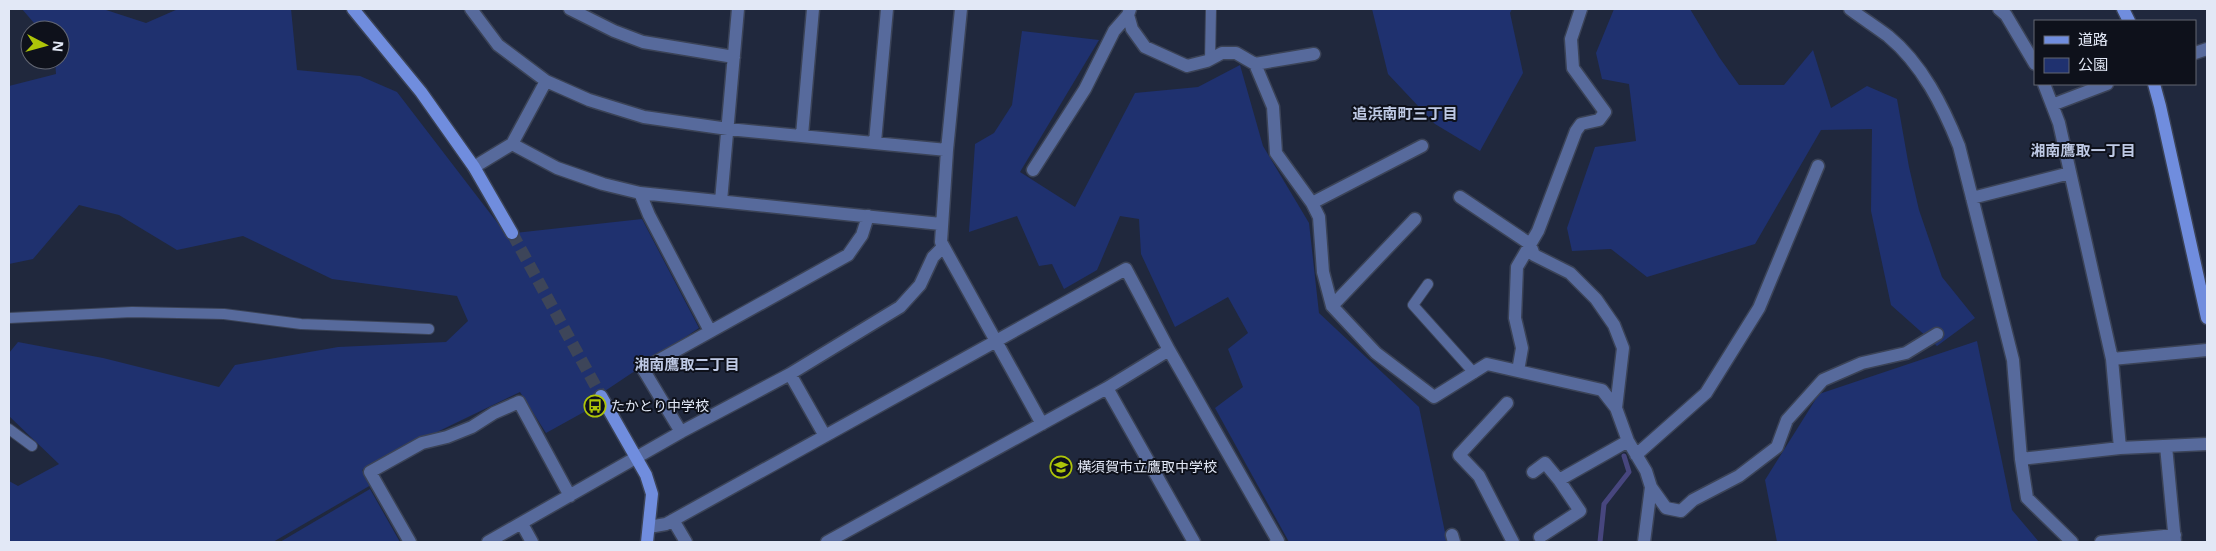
<svg xmlns="http://www.w3.org/2000/svg" width="2216" height="551" viewBox="0 0 2216 551" font-family="'Open Sans','Noto Sans JP',sans-serif">
	<style>
		.green { fill: #1f316f }
		.lines { fill: none; stroke-linecap: round; stroke-linejoin: round }
		.stream { stroke: #47467e; stroke-width: 5 }
		.street-tunnel { stroke: #3d4559; stroke-width: 12; stroke-dasharray: 12 6; stroke-linecap: butt }
		.lane-casing { stroke: #3b4357; stroke-width: 12 }
		.street-casing { stroke: #3b4357; stroke-width: 15 }
		.secondary-casing { stroke: #3b4357; stroke-width: 15 }
		.lane { stroke: #576a9c; stroke-width: 10 }
		.street { stroke: #576a9c; stroke-width: 12 }
		.secondary { stroke: #708dde; stroke-width: 12 }
		.labels { text-anchor: middle; stroke-width: 4; stroke-linejoin: round; paint-order: stroke }
		.poi-label { font-size: 14px; fill: #e2e8f6; stroke: #0e111b; text-anchor: start }
		.neighbourhood-label { font-size: 15px; font-weight: bold; fill: #bec9e4; stroke: #0e111b }
	</style>
	<rect width="100%" height="100%" fill="#20283d"/>
	<path class="green" d="M22,9H103L146,23L178,9H291L297,70L360,76L397,92L506,234L642,219L699,328L599,395L593,407L546,433L520,392L377,461L362,470L371,485L273,542H9V481L18,486L59,464L9,416V353L18,342L103,358L219,387L235,365L338,347L446,342L468,321L457,296L332,279L243,236L177,250L119,215L79,205L33,259L9,264V86L56,74L55,60H60V30H40Z
		M1372,9H1512L1510,13L1523,73L1480,151L1435,124L1388,74Z
		M1614,9H1690L1719,57L1739,85H1784L1813,50L1831,108L1867,86L1897,99L1909,167L1919,210L1942,277L1975,318L1937,346L1891,305L1871,211L1872,129L1821,130L1755,244L1647,277L1611,249L1572,251L1567,228L1595,147L1636,141L1629,84L1602,79L1596,53Z
		M1022,31L1099,40L1020,172L1075,207L1135,93L1198,87L1240,65L1263,146L1309,223L1319,313L1419,407L1447,542H1289L1215,408L1243,387L1228,349L1248,333L1228,297L1175,327L1141,254L1139,219L1120,216L1097,270L1064,289L1052,264L1039,266L1017,216L969,232L975,144L994,133L1012,105Z
		M1977,341L2012,510L2039,542H1777L1765,480L1819,394Z
		M370,489L400,542H279H280Z"/>
	<g class="lines">
		<path class="stream" d="M1600,542L1604,504L1629,472L1624,456"/>
		<path class="street-tunnel" d="M512,233L601,396"/>
		<g class="lane-casing">
			<path id="lane" d="M1210,60L1211,9
				M1428,284L1413,305L1474,373
				M9,318L132,312L224,314L301,324L429,329
				M9,429L32,446"/>
		</g>
		<g class="street-casing">
			<path id="street" d="M471,9L498,45L546,81L589,100L644,117L728,129L947,150
				M570,9L614,31L643,42L734,57
				M961,9L947,150L941,242L1042,424
				M1130,9L1128,15L1132,29L1145,47L1187,66L1207,61L1222,53H1236L1255,64L1273,107L1276,153L1312,203L1319,217L1323,272L1332,306L1376,353L1434,397L1487,364L1602,390L1616,408L1628,441L1646,471L1651,487L1644,542
				M1850,9C1862,18 1876,27 1888,36C1922,64 1943,106 1959,146L2013,360L2021,459L2027,498L2072,542
				M1999,9L2006,15L2035,64
				M2195,53L2207,49
				M1255,64L1314,54
				M2044,84L2059,123L2112,359L2120,448
				M2052,105L2107,84
				M802,135L813,9
				M875,142L887,9
				M512,144L557,168L603,184L640,193L941,224
				M474,167L512,144L546,81
				M1033,170L1085,89L1114,31L1128,15
				M640,193L649,215L710,331
				M1460,197L1530,244L1534,255L1570,273L1596,299L1614,325L1623,348L1616,408
				M1972,198L2070,173
				M721,201L738,9
				M1312,203L1422,146
				M1332,306L1415,219
				M2112,359L2207,350
				M1518,371L1522,348L1515,318L1517,267L1538,231L1576,131L1581,124L1599,120L1605,112L1573,68L1571,39L1581,9
				M790,374L825,436
				M1107,388L1194,542
				M1507,403L1459,455L1479,476L1513,542
				M681,432L643,369L848,255L862,235L868,216
				M2166,446L2175,542
				M1636,455L1706,393L1759,308L1818,166
				M2021,459L2120,448L2207,444
				M1533,472L1545,463L1559,480
				M1651,487L1666,508L1681,511L1693,500L1739,476L1777,447L1787,420L1823,380L1862,363L1906,353L1937,334
				M673,520L686,542
				M522,524L532,542
				M649,527L666,524L1126,269L1169,350L1278,541L1276,542
				M1452,535L1454,542
				M1540,537L1580,511L1559,480L1628,441
				M410,542L370,472L422,443L447,437L472,427L494,413L519,402L570,496
				M488,542L681,432L790,374L900,307L920,285L933,257L943,247
				M827,542L1107,388L1169,350
				M2101,542L2175,535"/>
		</g>
		<g class="secondary-casing">
			<path id="secondary" d="M353,9L421,92L474,167L512,233
				M2123,9L2129,21
				M2154,84L2160,106L2207,318
				M601,396L646,475L652,494L647,542"/>
		</g>
		<use href="#lane" class="lane"/>
		<use href="#street" class="street"/>
		<use href="#secondary" class="secondary"/>
	</g>
	<defs>
		<g id="bus-ring" transform="scale(1.125)"><circle r="9.5" fill="#0e111b" stroke="#aec509" stroke-width="1.5"/><path d="M-5-6H5V4H4V6H2V4H-2V6H-4V4H-5ZM-3.5-4V0h7V-4ZM-3.5 1.2v1.5H-2V1.2ZM2 1.2v1.5H3.5V1.2Z" fill="#aec509"/></g>
		<g id="school-ring" transform="scale(1.125)"><circle r="9.5" fill="#0e111b" stroke="#aec509" stroke-width="1.5"/><path d="M0-5L7-2L0 1L-7-2ZM-4 1L0 2.5L4 1V4Q0 6-4 4Z" fill="#aec509"/></g>
	</defs>
	<g fill-rule="evenodd">
		<use href="#bus-ring" x="595" y="406"/>
		<use href="#school-ring" x="1061" y="467"/>
	</g>
	<g class="labels">
		<g class="poi-label">
			<text x="611" y="411">たかとり中学校</text>
			<text x="1077" y="472">横須賀市立鷹取中学校</text>
		</g>
		<g class="neighbourhood-label">
			<text x="1405" y="119">追浜南町三丁目</text>
			<text x="2083" y="156">湘南鷹取一丁目</text>
			<text x="687" y="370">湘南鷹取二丁目</text>
		</g>
	</g>
	<rect width="2216" height="551" fill="none" stroke="#e2e8f6" stroke-width="20"/>
	<rect x="2034" y="20" width="162" height="65" fill="#0e111b" stroke="#636773"/>
	<rect x="2044" y="36" width="25" height="8" fill="#708dde" stroke="#636773"/>
	<text x="2078" y="45" font-size="15" fill="#e2e8f6">道路</text>
	<rect x="2044" y="58" width="25" height="15" fill="#1f316f" stroke="#636773"/>
	<text x="2078" y="70" font-size="15" fill="#e2e8f6">公園</text>
	<g transform="translate(45 45) rotate(96)"><circle r="24" fill="#0e111b" stroke="#636773"/>
	<path d="M0-4L9 19L0 12L-9 19Z" fill="#aec509"/>
	<text y="-8" font-size="14" font-weight="bold" text-anchor="middle" fill="#e2e8f6">N</text>
	</g>
</svg>
